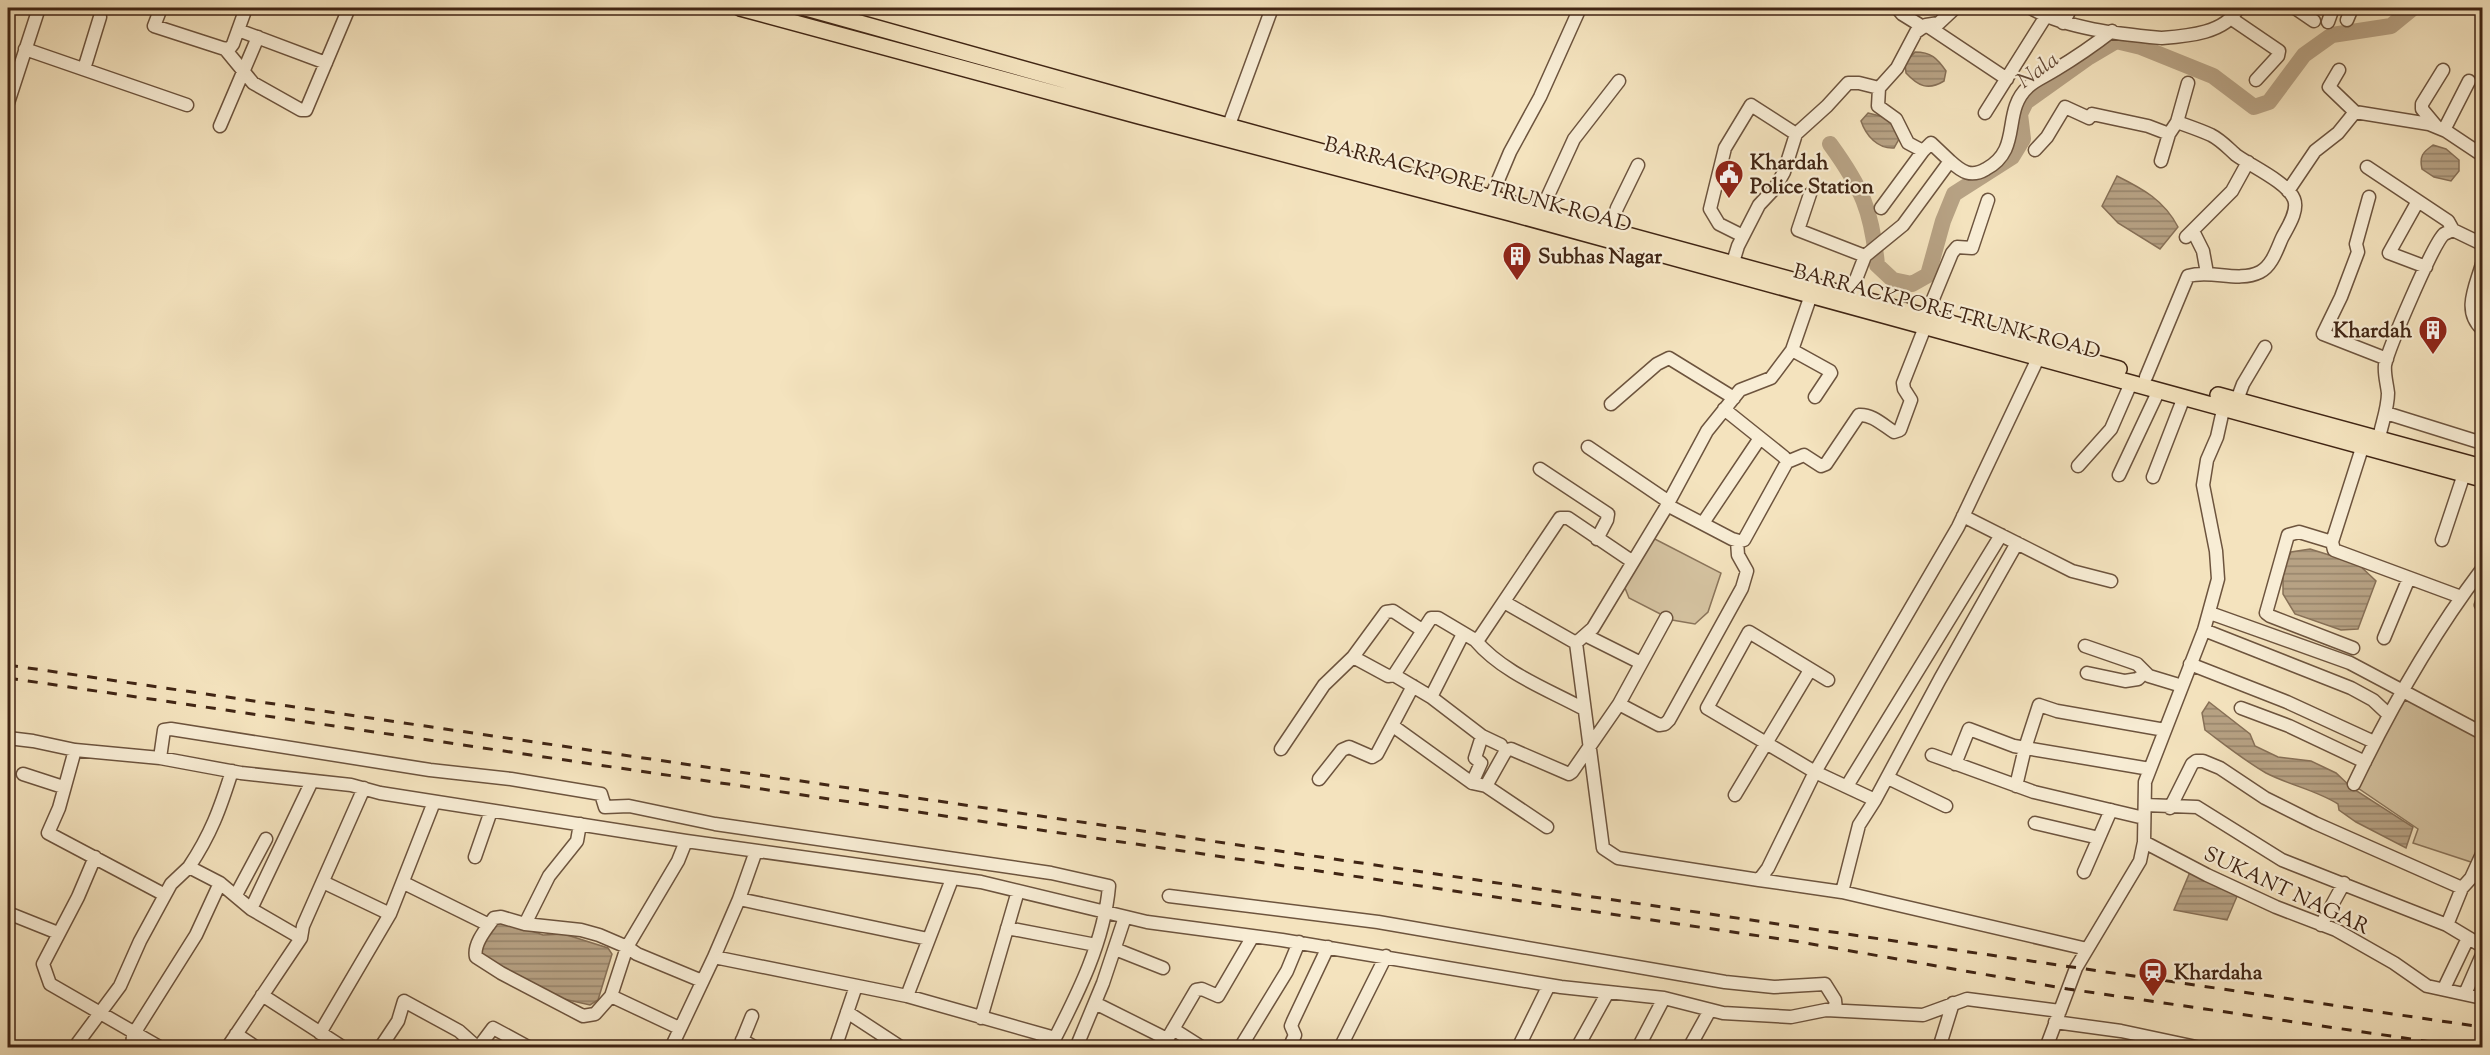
<svg xmlns="http://www.w3.org/2000/svg" width="2490" height="1055" viewBox="0 0 2490 1055" font-family="'Sorts Mill Goudy',serif">
	<style>
		.green { fill: #d5c3a1; stroke: #8a745a; stroke-width: 1.5 }
		.water { fill: url(#water-rules); stroke: #877057; stroke-width: 1.5 }
		.lines { fill: none; stroke-linecap: round; stroke-linejoin: round }
		.river { stroke: #b7a284; stroke-width: 16 }
		.minor-casing { stroke: #6d543e; stroke-width: 15 }
		.major-casing { stroke: #402514; stroke-width: 18 }
		.minor { stroke: #f8edd5; stroke-width: 12 }
		.major { stroke: #f4e3be; stroke-width: 15 }
		.rail { stroke: #402514; stroke-width: 3; stroke-dasharray: 10 10; stroke-linecap: butt }
		.labels { text-anchor: middle; stroke-width: 4.5; stroke-linejoin: round; paint-order: stroke }
		.poi-label { font-size: 21px; font-weight: bold; fill: #402514; stroke: #f8edd5; text-anchor: start }
		.street-label { font-size: 21px; fill: #402514; stroke: #f8edd5 }
		.water-label { font-size: 22px; font-style: italic; fill: #644a36; stroke: #f8edd5 }
	</style>
	<defs>
		<pattern id="water-rules" width="6" height="5" patternUnits="userSpaceOnUse" patternTransform="scale(1.5)"><rect width="6" height="5" fill="#b7a284"/><path d="M0 2.5h6" fill="none" stroke="#96846b"/></pattern>
	</defs>
	<rect width="100%" height="100%" fill="#f4e3be"/>
	<filter id="stains"><feTurbulence type="fractalNoise" baseFrequency=".00333" numOctaves="4"/><feColorMatrix values="0 0 0 0 .2 0 0 0 0 .09 0 0 0 0 .02 0 0 0 .5 -.17"/></filter>
	<radialGradient id="worn" r=".72"><stop offset=".6" stop-color="#630" stop-opacity="0"/><stop offset="1" stop-color="#630" stop-opacity=".3"/></radialGradient>
	<path class="green" d="M1649,536L1721,573L1708,612L1695,624L1672,620L1629,598L1625,588Z
		M2404,696L2482,736V847L2474,863L2413,843L2418,829L2355,786Z"/>
	<path class="water" d="M1915,52C1931,52 1937,58 1946,71L1944,81C1928,91 1918,86 1906,73L1905,63Z
		M1868,113L1884,117L1898,125L1899,139L1894,148C1878,149 1866,136 1861,121Z
		M2433,145L2446,149L2459,160V171L2451,181L2434,177L2422,169C2419,156 2423,152 2433,145Z
		M2117,176C2143,189 2164,200 2178,227L2160,249L2118,223L2102,206Z
		M2310,549L2358,564L2376,581L2358,629L2341,630L2295,614L2283,594V570L2291,552Z
		M2209,702L2250,734L2255,746L2278,757L2311,761L2336,773L2352,788L2413,827L2406,848L2356,822L2339,810L2338,804C2316,790 2289,785 2266,773C2245,761 2225,745 2205,730L2202,713Z
		M2190,872L2238,894L2227,920L2174,910Z
		M500,920L543,935L564,934L608,948L612,954L598,1000L590,1005L555,997L537,985L500,969L480,954L485,934Z"/>
	<g class="lines">
		<path class="river" d="M1830,144C1862,188 1872,211 1877,265L1893,280L1912,284L1928,275L1943,221L1954,194L2012,157L2023,139L2020,114L2026,102L2089,57L2116,41L2141,47L2213,76L2254,107L2269,102L2304,55L2332,35L2391,26L2413,8"/>
		<g class="minor-casing">
			<path id="minor" d="M161,8L154,26L225,49L230,48L233,44L246,8
				M1897,8L1902,14L1923,27
				M2031,8C2066,29 2120,34 2162,38C2188,36 2226,33 2238,8
				M2295,8L2314,21
				M2232,19L2279,51L2278,56L2256,80
				M2347,20L2352,8
				M2328,22L2333,8
				M2063,23L2071,8
				M1926,25L2007,79
				M238,30L326,63
				M25,49L187,105
				M225,49L253,83L301,110H306L349,8
				M84,69L100,17
				M2339,70L2329,87L2355,112L2429,124L2446,131L2482,155
				M8,103L39,8
				M1985,113L2046,16
				M2177,122L2188,83
				M220,126L258,37
				M2437,127L2422,109V104L2443,70
				M2444,130L2469,81
				M1226,133L1272,8
				M2035,150L2047,137L2065,107L2089,118L2092,114L2148,126L2169,134
				M1950,161C1962,172 1971,178 1986,169C2023,149 2001,112 2028,87C2035,80 2046,76 2055,70C2075,58 2094,45 2112,31
				M2367,167L2448,221L2453,230
				M2288,191L2315,151L2338,133L2355,112
				M1810,194L1798,230L1865,256L1850,295
				M1491,197L1510,152L1540,97L1580,8
				M2369,197L2356,244L2358,252L2341,297L2323,334L2387,359
				M2418,201L2389,253L2426,267
				M1881,208L1923,151
				M1541,211L1574,139L1619,81
				M1610,229L1617,208L1638,165
				M2193,231L2203,251L2207,273
				M1743,236L1719,224L1710,209L1725,148L1751,105L1796,134
				M2186,237L2232,191L2248,162
				M1865,256L1903,225L1950,161L1931,143L1923,151L1908,143L1896,119L1878,106L1879,88
				M2482,264C2476,286 2462,311 2482,329
				M1730,272L1738,246L1759,205L1775,188L1784,172L1796,134L1827,106L1848,83H1859L1879,88L1897,68L1916,32L1926,25L1939,23L1955,8
				M1926,316L1952,253L1957,247L1972,248L1988,200
				M1792,350L1830,371L1831,373L1815,397
				M2146,377L2188,276C2211,269 2238,283 2260,272C2272,266 2277,249 2282,238C2287,228 2299,211 2294,199C2287,182 2251,166 2236,155C2228,148 2221,140 2211,135C2200,130 2188,126 2177,122L2169,134L2161,161
				M2237,400L2243,384L2265,347
				M1611,404L1657,364L1669,358L1734,398
				M2386,413L2482,443
				M2379,438C2382,423 2388,408 2388,393C2387,384 2384,374 2385,365C2389,347 2433,244 2444,234C2446,233 2451,231 2453,230L2482,244
				M1588,447L1669,502
				M2362,448L2332,542L2334,550L2461,597
				M1787,462L1804,455L1821,466L1826,464L1859,415C1872,414 1883,425 1894,432L1900,430L1911,400L1904,389L1903,383L1925,327
				M2078,466L2111,429L2131,383
				M1540,469L1608,514L1607,520L1597,539
				M2119,475L2159,390
				M2153,477L2184,397
				M1667,505L1732,539L1739,541L1744,540L1787,462L1784,457L1724,409
				M1963,516L2072,571L2111,581
				M1703,523L1760,438
				M2442,540L2464,474
				M2332,542L2299,532L2288,535L2266,613L2270,616L2353,648
				M1504,602L1576,643L1593,628L1665,509L1707,431L1740,390L1771,378L1792,350L1811,295
				M2481,605L2482,602
				M2210,613L2350,663L2482,733
				M2204,630L2351,688L2373,700L2389,715
				M1585,635L1641,663
				M2384,638L2409,578
				M1475,640C1503,673 1547,689 1584,709
				M1576,643L1603,848L1618,858L1759,880L1768,868L1815,772L1958,527L2041,352
				M2085,646L2137,664L2149,676L2182,686
				M1353,657L1388,676L1394,675L1431,618H1438L1475,640L1480,637L1560,518H1568L1633,562
				M2190,664L2287,702L2374,742
				M2087,673L2125,681L2138,679L2144,673
				M1394,675L1431,697L1482,736
				M1828,680L1749,632L1707,708L1815,772L1875,800L1940,679L2017,543
				M1431,697L1463,634
				M1619,704L1659,725L1665,724L1669,720L1742,588L1747,571L1738,555L1737,541
				M2241,708L2289,726L2365,762
				M1393,726L1472,783L1486,786L1547,827
				M8,738L33,741L75,750L160,758L241,773L351,785L380,793L686,841L981,882L1147,922L1282,940L1561,987L1664,998L1723,1013L1791,1017L1826,1010L1923,1015L1967,999L2060,1011
				M1281,749L1324,685L1353,657L1386,612L1393,611L1422,630
				M75,750L59,808L48,833L165,895
				M1932,755L2034,792L2144,818
				M160,758L164,730L171,729L430,770L511,779L601,794L605,807L629,806L715,824L1051,873L1109,886C1104,944 1076,997 1050,1048
				M1955,764L1969,729L2014,746L2150,769
				M23,774L63,787
				M1888,778L1946,806
				M1319,779L1342,750L1349,747L1372,757L1377,754L1413,686
				M1472,783L1481,763L1475,758L1482,736L1501,745
				M2354,784C2390,709 2432,635 2482,569
				M1486,786L1504,754L1507,750L1511,749L1569,774L1572,772L1619,704L1666,618
				M1847,786L2001,535
				M2016,786L2025,748L2039,705L2057,711L2165,730
				M1735,795L1810,670
				M2145,805L2197,807L2282,860L2447,925L2482,946
				M2170,808L2192,764L2196,761H2203L2220,768L2265,798L2315,823L2462,888
				M2035,823L2099,838
				M686,841L678,861L627,947L611,996L595,1014L583,1016L501,973L476,957C473,944 486,929 494,918L501,917L525,924L581,930L599,935L627,947L637,954L702,981
				M2144,842L2207,875L2276,907L2336,930L2394,963L2427,986L2482,998
				M95,857L78,897L43,964L50,984L161,1048
				M475,857L491,811
				M189,867C211,834 220,809 232,771
				M2084,872L2111,810
				M1759,880L1842,892L2087,949
				M323,882L390,914
				M404,883L489,925
				M1842,892L1859,825L1875,800
				M236,895L266,839
				M1169,896L1378,922L1725,982L1774,987L1825,984L1835,1000L1836,1010
				M739,899L756,851
				M251,909L312,781
				M8,913L58,933
				M525,924L549,876L577,841L580,824
				M2321,925L2344,883
				M2447,925L2462,888L2471,878L2482,854
				M1007,928L1096,945
				M1115,949L1163,968
				M714,957L739,899L928,939
				M2446,990V984L2468,938
				M2465,994L2482,955
				M262,995L344,1048
				M611,996L679,1028
				M907,996L952,879
				M1095,1003L1167,1039
				M847,1012L902,1048
				M981,1018L1018,891
				M2055,1022L2121,1031L2201,1048
				M1173,1029L1203,1048
				M320,1033L390,914L434,802
				M236,1034L257,1048
				M742,1040L756,1048
				M74,1048L120,986L140,941L171,884L189,867L220,883L251,909L301,938
				M132,1048L133,1035L196,935L220,883
				M227,1048L301,938L303,926L364,788
				M380,1048L398,1021L404,1001L459,1031L478,1048
				M478,1048L493,1028L530,1048
				M671,1048L714,957L907,996L1055,1038
				M739,1048L752,1016
				M835,1048L856,986
				M1076,1048L1103,983L1125,917
				M1162,1048L1196,990L1202,989L1218,996L1253,936
				M1240,1048L1287,971L1299,942
				M1289,1048L1295,1035L1291,1026L1293,1021L1328,947
				M1340,1048L1386,956
				M1518,1048L1549,985
				M1577,1048L1608,992
				M1638,1048L1664,998
				M1689,1048L1710,1010
				M1939,1048L1953,1003
				M2046,1048L2076,968L2140,861L2144,842L2145,782L2204,630L2218,579L2216,551L2203,485L2207,460L2217,437L2225,401"/>
		</g>
		<g class="major-casing">
			<path id="major" d="M740,8L1139,116L1510,213L2482,479
				M806,8L1228,126L2119,369
				M2218,395L2482,467"/>
		</g>
		<use href="#minor" class="minor"/>
		<use href="#major" class="major"/>
		<path class="rail" d="M8,665L2482,1027
			M8,678L1794,941L2068,989L2473,1048"/>
	</g>
	<defs>
		<g id="civic-pin" transform="scale(1.5)"><path d="M0 17L-7.5 6A9.5 9.5 0 1 1 7.5 6Z" fill="#8f2418" stroke="#f8edd5"/><path d="M-.6-6.5H3V-4.5H.6V-3L4-1V1h2V6H-6V1h2V-1L-.6-3ZM-1.2 2.5V6h2.4V2.5Z" fill="#fff"/></g>
		<g id="building-pin" transform="scale(1.5)"><path d="M0 17L-7.5 6A9.5 9.5 0 1 1 7.5 6Z" fill="#8f2418" stroke="#f8edd5"/><path d="M-4-6H4V6H1V3H-1V6H-4ZM-2.5-4.3h1.7v1.8h-1.7ZM.8-4.3h1.7v1.8H.8ZM-2.5-1h1.7V.8h-1.7ZM.8-1h1.7V.8H.8Z" fill="#fff"/></g>
		<g id="station-pin" transform="scale(1.5)"><path d="M0 17L-7.5 6A9.5 9.5 0 1 1 7.5 6Z" fill="#8f2418" stroke="#f8edd5"/><path d="M-3-6H3Q5-6 5-4V2Q5 4 3 4L4.5 6H3L1.5 4h-3L-3 6H-4.5L-3 4Q-5 4-5 2V-4Q-5-6-3-6ZM-3.5-4v3h7v-3ZM-3.5 1v1.5H-2V1ZM2 1v1.5H3.5V1Z" fill="#fff"/></g>
	</defs>
	<g fill-rule="evenodd">
		<use href="#civic-pin" x="1729" y="174"/>
		<use href="#building-pin" x="1517" y="256"/>
		<use href="#building-pin" x="2433" y="330"/>
		<use href="#station-pin" x="2153" y="972"/>
	</g>
	<g class="labels">
		<g class="poi-label">
			<text x="1750" y="169">Khardah<tspan x="1750" dy="24">Police Station</tspan></text>
			<text x="1538" y="263">Subhas Nagar</text>
			<text x="2412" y="337" text-anchor="end">Khardah</text>
			<text x="2174" y="979">Khardaha</text>
		</g>
		<g class="street-label">
			<text transform="translate(1478 184) rotate(15)" y="7">BARRACKPORE TRUNK ROAD</text>
			<text transform="translate(1947 311) rotate(15)" y="7">BARRACKPORE TRUNK ROAD</text>
			<text transform="translate(2287 890) rotate(25)" y="7">SUKANT NAGAR</text>
		</g>
		<g class="water-label">
			<text transform="translate(2037 69) rotate(-36)" y="8">Nala</text>
		</g>
	</g>
	<rect width="2490" height="1055" fill="none" stroke="#f4e3be" stroke-width="30"/>
	<rect x="9" y="9" width="2472" height="1037" fill="none" stroke="#402514" stroke-width="3"/>
	<rect x="15" y="15" width="2460" height="1025" fill="none" stroke="#402514" stroke-width="1.5"/>
	<rect width="100%" height="100%" filter="url(#stains)"/>
	<rect width="100%" height="100%" fill="url(#worn)"/>
</svg>
